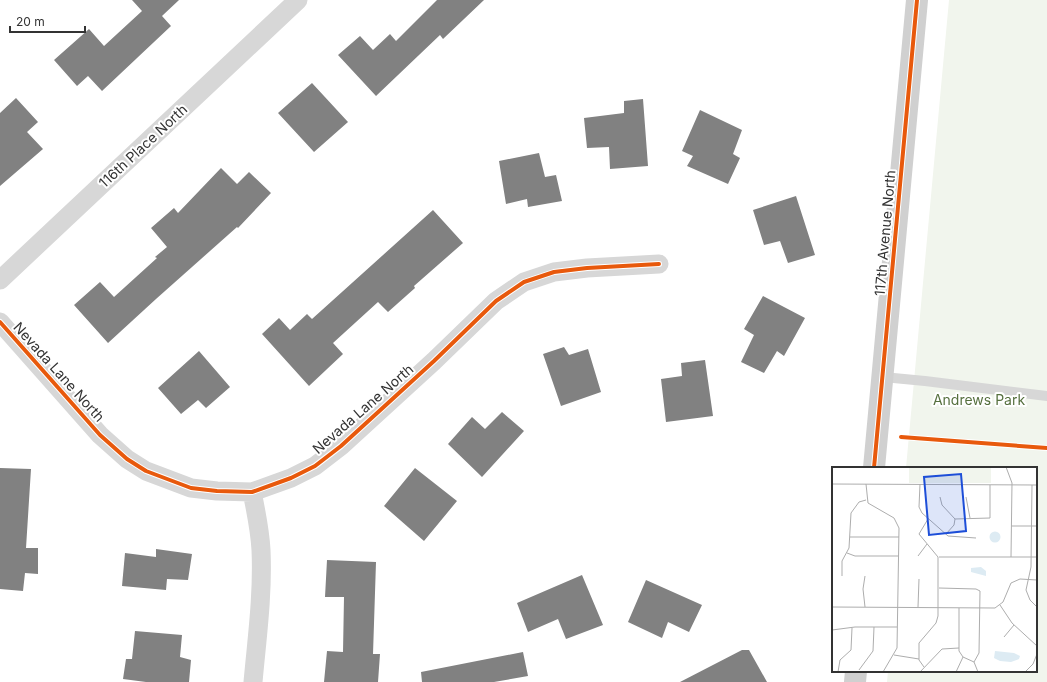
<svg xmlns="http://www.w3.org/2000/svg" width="1047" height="682" viewBox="0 0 1047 682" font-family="Inter,sans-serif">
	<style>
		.green { fill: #f1f5ed }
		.building { fill: #818181 }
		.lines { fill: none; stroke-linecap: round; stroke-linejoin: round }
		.lane { stroke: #d7d7d7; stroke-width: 10 }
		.street { stroke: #d7d7d7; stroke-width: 19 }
		.secondary { stroke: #d0d0d0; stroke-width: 22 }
		.cycleway-casing { stroke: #fff; stroke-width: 6 }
		.cycleway { stroke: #e8590c; stroke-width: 4 }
		.labels { text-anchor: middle; stroke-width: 4; stroke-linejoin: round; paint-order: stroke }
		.street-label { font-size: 14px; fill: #333; stroke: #fff }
		.park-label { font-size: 14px; fill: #56703f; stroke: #fff }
		.inset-road { fill: none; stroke: #adadad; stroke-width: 1 }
		.view { fill: #1d4ed8; fill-opacity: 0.15; stroke: #1d4ed8; stroke-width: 2 }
		.inset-edge { fill: none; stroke: #333; stroke-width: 2 }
	</style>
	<rect width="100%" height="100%" fill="#fff"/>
	<path class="green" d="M949,0H1047V682H887L888,671H1036V468H906Z"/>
	<path class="building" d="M132,0H179L162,16L171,26L102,91L88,76L77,86L54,60L89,29L104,46L142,11Z
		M437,0H484L443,39L440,35L376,96L338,55L360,36L373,50L390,34L396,41Z
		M312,83L348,122L314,152L278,113Z
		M16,98L38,122L27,132L43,149L0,186V113Z
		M643,99L648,166L610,169L609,147L587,148L584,118L624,113V101Z
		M700,110L742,130L733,154L740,158L728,184L687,166L693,156L682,151Z
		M539,153L545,177L556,175L562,201L528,207L527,199L506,204L499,161Z
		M221,168L237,184L249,172L271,193L238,228L237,227L156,299L108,343L74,305L100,282L114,297L157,258L155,257L167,247L151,228L174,208L178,213Z
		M796,196L815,255L788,263L780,241L764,245L753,210Z
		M433,210L463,243L414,286L415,288L388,312L378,302L333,343L343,354L309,386L262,334L279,318L290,330L307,314L312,319Z
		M763,296L805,318L784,356L777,351L764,373L741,362L754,335L744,329Z
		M564,347L569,355L588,349L601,392L561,406L543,354Z
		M199,351L230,387L206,408L198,400L181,414L158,388Z
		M705,360L713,416L666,422L661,379L682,376L681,363Z
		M502,412L524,431L482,477L448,444L472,417L485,429Z
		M0,468L31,469L26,548H38V574L25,573L23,591L0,589Z
		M415,468L457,501L424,541L384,506Z
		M156,549L192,554L188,580L167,579L166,590L122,586L125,553L156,557Z
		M327,560L376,562L373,654H380L378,682H324L327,651L343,652L344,597H325Z
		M582,575L603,625L566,639L558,619L528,632L517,603Z
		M646,580L702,605L689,632L668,622L662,638L628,622Z
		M135,631L182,635L180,657L191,660L189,682H146L123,679L126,659H132Z
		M742,650H749L767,682H680Z
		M523,652L528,676L494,682H422L421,672Z"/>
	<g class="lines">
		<path class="lane" d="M883,377L925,381L1047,396"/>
		<path class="street" d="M0,280L298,0
			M0,322L100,435L127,459L146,471L191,488L217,491L252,492L291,478L315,466L341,446L434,361L496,301L524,282L554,272L587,268L659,264
			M252,492C256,511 260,530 261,550C263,594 257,638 253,682"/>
		<path class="secondary" d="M874,468L917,0
			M855,682L856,671"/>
		<g class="cycleway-casing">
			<path id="cycleway" d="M0,322L100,435L127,459L146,471L191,488L217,491L252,492L291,478L315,466L341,446L434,361L496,301L524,282L554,272L587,268L659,264
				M901,437L1047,448
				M874,468L917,0"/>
		</g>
		<use href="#cycleway" class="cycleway"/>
	</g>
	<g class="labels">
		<g class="street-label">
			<text transform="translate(143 146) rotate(-43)" y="5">116th Place North</text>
			<text transform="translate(885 233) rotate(-85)" y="5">117th Avenue North</text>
			<text transform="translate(59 372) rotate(48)" y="5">Nevada Lane North</text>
			<text transform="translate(363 409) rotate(-41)" y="5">Nevada Lane North</text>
		</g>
		<g class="park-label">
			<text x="979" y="405">Andrews Park</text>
		</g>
	</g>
	<g transform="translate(832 467)">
		<rect width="205" height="205" fill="#fff"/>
		<path d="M77,0H159V16H77Z" fill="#f1f5ed"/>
		<path d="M157.5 70a5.5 5.5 0 1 1 11 0a5.5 5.5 0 1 1-11 0ZM149,100L154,104V109L139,105V101ZM163,184L182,186L188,189L187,192L179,195L168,194L162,191Z" fill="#ddebf3"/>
		<path class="inset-road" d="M174,0L180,16L179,90M0,17L205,18M34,17L36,36L62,51L67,61L65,181L51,205M88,17L87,40L90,46L116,69L144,71M200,18L199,100L194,123L198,133L205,140M108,30L110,38L123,52L122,58L114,67M134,30L138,51M123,52L158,51V18M179,59H205M18,70H67M15,86L23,89H67M86,89L95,77M107,90H205M10,109V94L17,81L19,46L27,35L34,33M33,109L31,122L33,140M107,121L144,122L148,124L147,186L142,195M168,138L180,156L205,179M0,140L163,141L171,135L179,116L188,112L205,113M86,140L87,112M127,141V184L131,190L142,195L146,205M0,163L23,160H65M172,170L182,158M62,188L87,192M92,200L87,193V176L104,156L106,149V90L87,67L96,52M27,203L41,184L42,160M6,205L8,193L19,183L20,161M88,205L110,182L127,181M124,205L131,190M193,205L201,197L205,187"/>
		<path class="view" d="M129,7L134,64L97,68L92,10Z"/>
		<rect width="205" height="205" class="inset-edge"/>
	</g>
	<path d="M10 26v6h75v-6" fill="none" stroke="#333333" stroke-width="2"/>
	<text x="16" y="26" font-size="12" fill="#333333" stroke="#ffffff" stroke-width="3" paint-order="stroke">20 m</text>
</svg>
